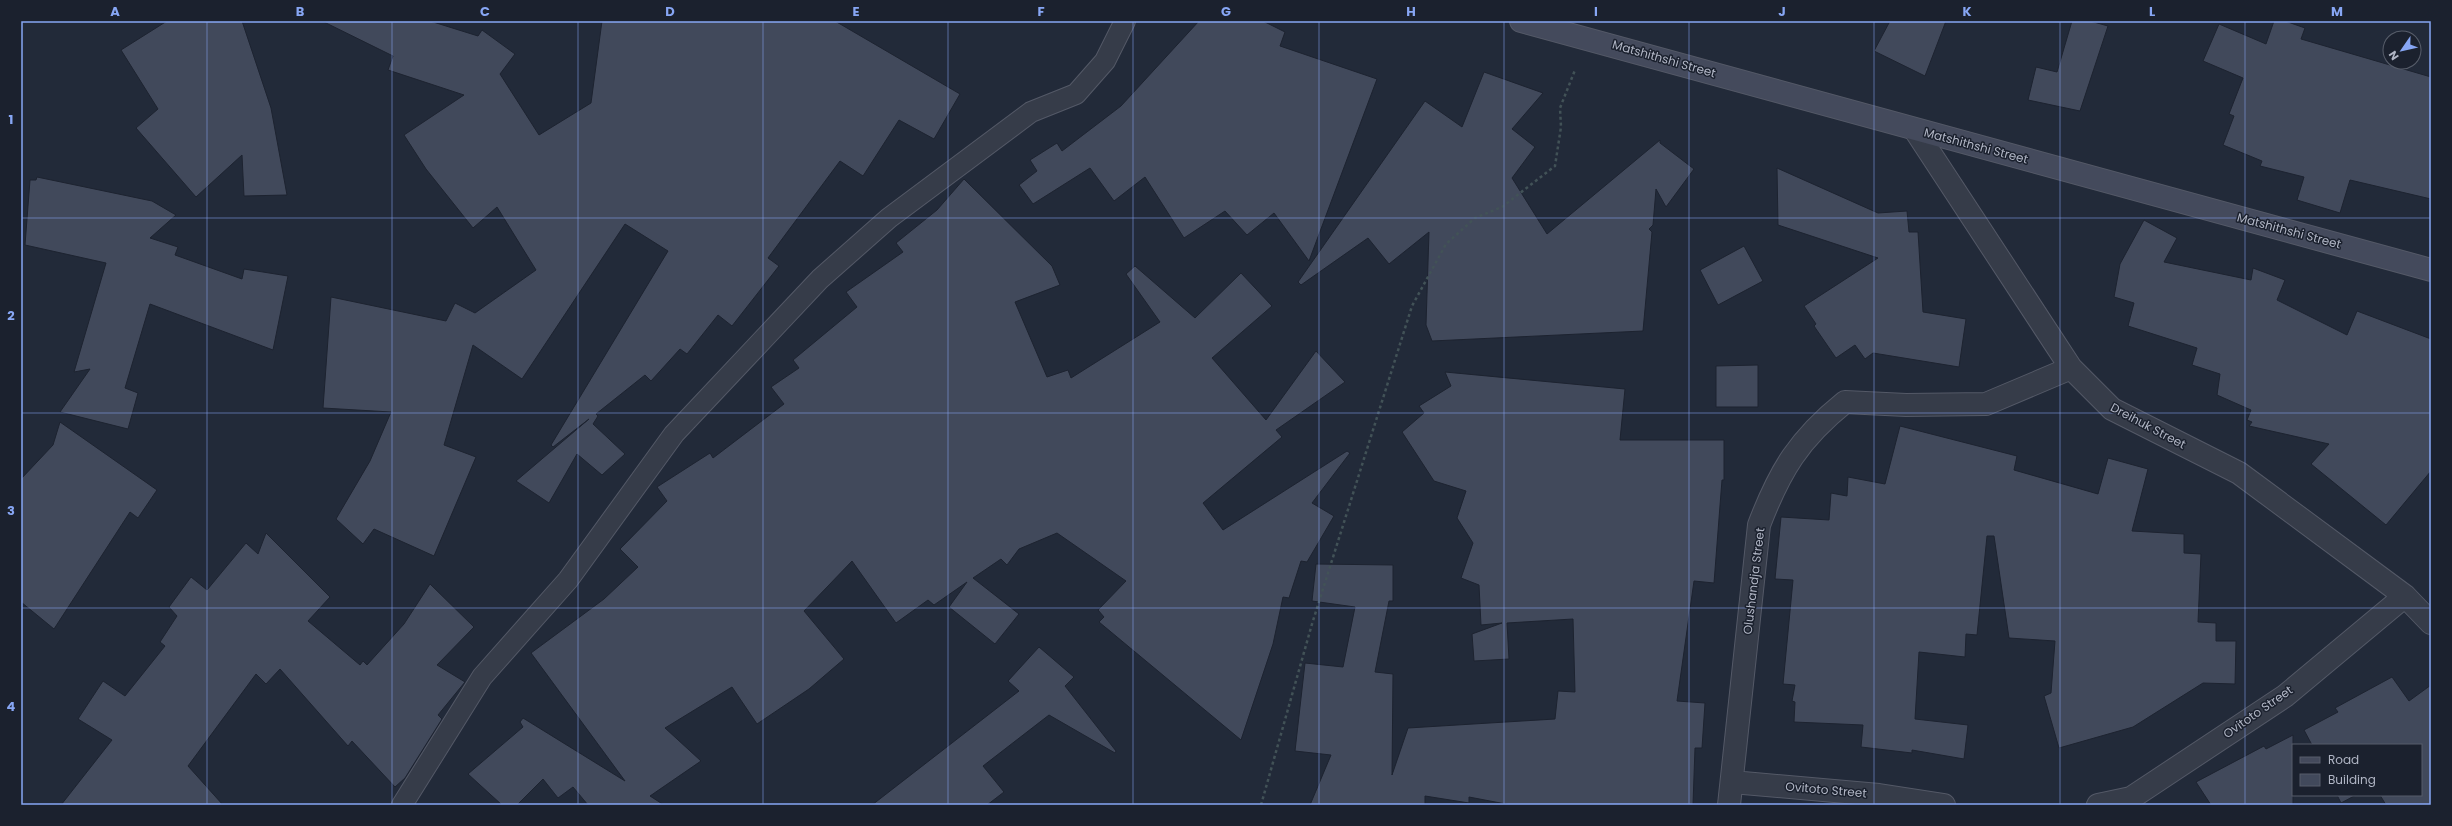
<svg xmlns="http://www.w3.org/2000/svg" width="2452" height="826" viewBox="0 0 2452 826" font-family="Poppins,sans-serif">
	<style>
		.building { fill: #41495b; stroke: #1d2330 }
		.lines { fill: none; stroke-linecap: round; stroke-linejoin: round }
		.lane-casing { stroke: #545967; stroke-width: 22 }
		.street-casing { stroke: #545967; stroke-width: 24 }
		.secondary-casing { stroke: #545967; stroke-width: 24 }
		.path { stroke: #425257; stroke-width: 2.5; stroke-dasharray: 3 3; stroke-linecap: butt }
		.lane { stroke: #363c49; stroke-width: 20 }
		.street { stroke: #363c49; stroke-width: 22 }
		.secondary { stroke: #444a5c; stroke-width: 22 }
		.grid { fill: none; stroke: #87a6f4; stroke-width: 1; stroke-opacity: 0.55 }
		.labels { text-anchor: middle; stroke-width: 3; stroke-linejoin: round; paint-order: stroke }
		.street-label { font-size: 12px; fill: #b1b6c5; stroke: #1b212e }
		.neatline { fill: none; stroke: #87a6f4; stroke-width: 1.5 }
		.grid-label { font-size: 13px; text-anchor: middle; font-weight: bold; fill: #87a6f4 }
	</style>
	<rect width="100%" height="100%" fill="#222a39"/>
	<path class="building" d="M167,21H242L271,108L287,195L244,196L242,155L196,197L136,128L158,109L121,50Z
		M322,21H430L478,36L482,30L515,54L500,74L539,135L591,103L602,21H835L960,94L934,139L899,120L863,176L840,161L768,258L779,266L732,326L718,315L687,354L680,349L651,381L645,375L596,414L598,416L593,424L625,454L602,475L577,454L549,503L516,481L589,419L553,447L551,445L668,251L625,224L522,379L473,345L444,445L476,457L434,556L374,529L363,544L336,519L370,461L391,412L323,408L331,297L446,321L455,303L475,313L536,270L497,207L473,228L426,169L404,135L464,95L388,70L393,56Z
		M1199,21H1263L1285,32L1280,46L1377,79L1309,261L1274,213L1247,235L1225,211L1184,238L1145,177L1114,201L1090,168L1033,204L1019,185L1037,171L1030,160L1057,143L1062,151L1121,106Z
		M1890,21H1946L1925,76L1874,51Z
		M2072,21H2090L2108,26L2080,111L2028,100L2036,67L2057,72Z
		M2274,21H2285L2305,28L2301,39L2431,77V199L2350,180L2340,213L2297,200L2304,177L2260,166L2262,161L2223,145L2234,116L2229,114L2243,78L2203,61L2219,24L2266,44Z
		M1484,72L1543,93L1512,129L1535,147L1512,178L1547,234L1660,140V143L1694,169L1666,207L1656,189L1653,225L1649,229L1652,232L1643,331L1432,341L1426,325L1429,232L1389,264L1368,238L1301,285L1298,282L1425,101L1462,127Z
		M1777,168L1878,213L1907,211L1909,232H1918L1923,312L1966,319L1959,367L1873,353L1865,359L1855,345L1836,358L1814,326L1816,324L1804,306L1878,258L1778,225Z
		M37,177L152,201L176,215L150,238L178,247L175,255L242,279L244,269L288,276L273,350L150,304L125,388L138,393L128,429L60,412L90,369L74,372L106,263L25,245L30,180H36Z
		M964,179L1052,266L1060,285L1015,302L1047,377L1068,370L1071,378L1160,322L1126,274L1135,266L1195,318L1241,273L1272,306L1212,358L1266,420L1316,351L1345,382L1276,430L1282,437L1203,503L1223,530L1347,451L1350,453L1312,503L1334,516L1307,562L1301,561L1289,598L1283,597L1273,644L1241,740L1099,622L1104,617L1098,610L1126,581L1057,533L1019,549L1007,565L1001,559L973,578L1019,614L995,644L949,607L967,582L934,605L928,600L896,623L852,561L804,611L844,659L809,689L757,724L732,687L665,728L701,761L650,796L664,805H588L573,787L558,798L543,779L517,805H502L468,774L523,727L520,722L523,718L625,781L531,653L604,599L638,567L620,549L667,501L657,487L710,453L713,458L784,404L771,387L799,368L793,360L857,307L846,292L903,252L896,243L937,210Z
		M2144,220L2177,238L2164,262L2251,280L2253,268L2285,280L2277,300L2347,335L2357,311L2431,339V471L2386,525L2311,464L2329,444L2249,426L2252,422L2247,420L2251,410L2217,395L2220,374L2192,365L2197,348L2128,326L2134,303L2114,297L2120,264Z
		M1744,246L1763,281L1718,305L1700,270Z
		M1758,365V407H1716V366Z
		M1445,372L1625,389L1620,440H1724V480H1722L1714,583L1694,581L1677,701L1705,703L1702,748H1695L1693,805H1511L1469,797V803L1425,796V805H1310L1331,755L1295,751L1305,663L1343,667L1355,607L1312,601L1316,564L1393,565V601H1389L1375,672L1393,674L1392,775L1408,728L1555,719L1558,691L1575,692L1573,619L1507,623L1509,659L1474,661L1472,634L1502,623L1481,625L1479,585L1461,578L1473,543L1457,518L1466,491L1434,481L1402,432L1424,413L1419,406L1451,386Z
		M60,422L157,490L138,518L130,512L54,629L21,602V479L53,445Z
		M1900,426L2017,456L2014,470L2098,494L2108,458L2148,469L2132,531L2184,534V553L2201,554L2198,622L2216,623V641H2236L2235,684L2203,683L2133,727L2059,748L2044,696L2051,693L2055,641L2009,638L1994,536H1987L1977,635L1966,634L1965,657L1919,652L1915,719L1968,725L1964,759L1912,750V753L1861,747L1863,725L1794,722L1795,702L1792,701L1795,685L1783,684L1793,580L1775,579L1781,517L1829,520L1831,493L1847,496L1848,477L1885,484Z
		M266,533L330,597L308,621L360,665L363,661L367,665L404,624L430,584L474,627L437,665L465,682L438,715L442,719L405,778L395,787L352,741L348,746L280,669L266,684L256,674L188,766L223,805H61L112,740L78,719L103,681L125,696L165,646L160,642L177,616L169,607L191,577L207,590L246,543L258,554Z
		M1039,647L1074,677L1065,686L1116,751L1115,753L1049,715L983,766L1004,792L987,805H872L1019,691L1008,681Z
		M2392,677L2409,701L2431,685V805H2386L2380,795H2421V745H2312L2304,730L2338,712L2335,708Z
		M2293,735V805H2211L2196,782L2264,746L2266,749Z
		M2337,795H2356L2341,803Z"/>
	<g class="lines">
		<g class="lane-casing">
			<path id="lane" d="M402,805L482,677L568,580L674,434L820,279L889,218L1031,112L1076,94L1105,61L1125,21"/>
		</g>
		<g class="street-casing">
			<path id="street" d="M1915,130L2071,368L2112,409L2239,473L2405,596L2431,623
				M1732,782L1879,795L1944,805
				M1729,805L1759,525C1780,470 1799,439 1845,402L1906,405L1986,404L2071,368
				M2098,805L2131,798L2285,696L2405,596"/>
		</g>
		<g class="secondary-casing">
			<path id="secondary" d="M1521,21L2431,270"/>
		</g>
		<path class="path" d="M1261,805L1312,624L1412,306L1446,244L1475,218L1502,207L1555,166L1561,127L1560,108L1575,70"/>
		<use href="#lane" class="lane"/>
		<use href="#street" class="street"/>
		<use href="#secondary" class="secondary"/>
	</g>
	<path class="grid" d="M207,21V805M392,21V805M578,21V805M763,21V805M948,21V805M1133,21V805M1319,21V805M1504,21V805M1689,21V805M1874,21V805M2060,21V805M2245,21V805M21,218H2431M21,413H2431M21,608H2431"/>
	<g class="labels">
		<g class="street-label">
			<text transform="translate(1664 59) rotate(16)" y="4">Matshithshi Street</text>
			<text transform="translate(1976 146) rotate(15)" y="4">Matshithshi Street</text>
			<text transform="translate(2289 231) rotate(15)" y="4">Matshithshi Street</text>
			<text transform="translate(2148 426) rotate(28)" y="4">Dreihuk Street</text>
			<text transform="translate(1754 581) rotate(-83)" y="4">Olushandja Street</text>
			<text transform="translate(2258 712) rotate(-35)" y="4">Ovitoto Street</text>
			<text transform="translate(1826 790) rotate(5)" y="4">Ovitoto Street</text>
		</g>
	</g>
	<rect width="2452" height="826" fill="none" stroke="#1b212e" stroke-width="44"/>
	<rect x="2292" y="744" width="130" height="52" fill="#1b212e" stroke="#575d6a"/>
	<rect x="2300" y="757" width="20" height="6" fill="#444a5c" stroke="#575d6a"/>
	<text x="2328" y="764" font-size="12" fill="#b1b6c5">Road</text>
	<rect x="2300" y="774" width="20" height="12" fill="#41495b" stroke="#575d6a"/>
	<text x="2328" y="784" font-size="12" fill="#b1b6c5">Building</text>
	<g transform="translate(2402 50) rotate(236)"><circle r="19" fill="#1b212e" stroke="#575d6a"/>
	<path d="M0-3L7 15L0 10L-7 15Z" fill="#87a6f4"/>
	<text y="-6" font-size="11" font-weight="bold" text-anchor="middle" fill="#b1b6c5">N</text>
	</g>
	<rect x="22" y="22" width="2408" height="782" class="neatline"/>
	<g class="grid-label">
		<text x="115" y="16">A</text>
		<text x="300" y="16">B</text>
		<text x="485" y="16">C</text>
		<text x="670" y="16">D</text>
		<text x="856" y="16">E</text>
		<text x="1041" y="16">F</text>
		<text x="1226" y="16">G</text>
		<text x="1411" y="16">H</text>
		<text x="1596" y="16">I</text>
		<text x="1782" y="16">J</text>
		<text x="1967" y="16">K</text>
		<text x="2152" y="16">L</text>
		<text x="2337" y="16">M</text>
		<text x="11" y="124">1</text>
		<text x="11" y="320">2</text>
		<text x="11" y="515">3</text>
		<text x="11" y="711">4</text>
	</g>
</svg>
